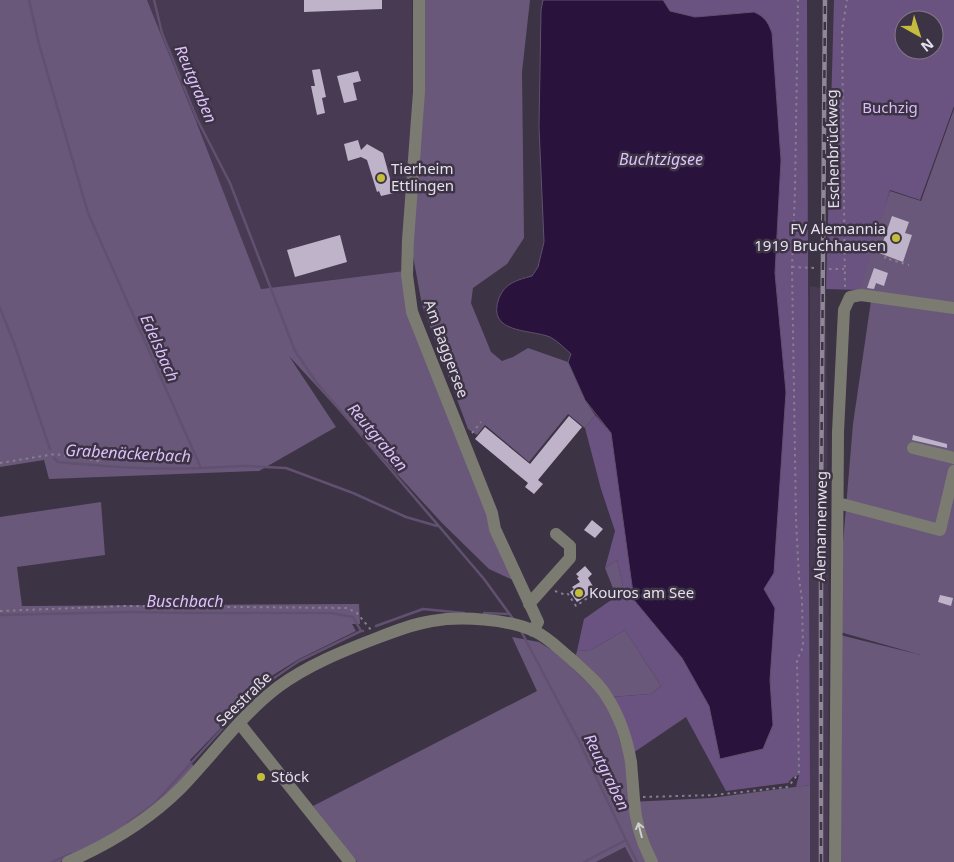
<svg xmlns="http://www.w3.org/2000/svg" width="954" height="862" viewBox="0 0 954 862" font-family="'Noto Sans',sans-serif">
	<style>
		.built { fill: #473a52 }
		.green { fill: #69587a }
		.forest { fill: #6b5381; fill-rule: evenodd }
		.water { fill: #29123b; stroke: #615070 }
		.lines { fill: none; stroke-linecap: round; stroke-linejoin: round }
		.stream { stroke: #615070; stroke-width: 2.5 }
		.building { fill: #beb3c9 }
		.path { stroke: #867f8e; stroke-width: 2; stroke-dasharray: 2.5 4; stroke-linecap: butt }
		.minor { stroke: #7b7b71; stroke-width: 12 }
		.rail-casing { stroke: #8f8896; stroke-width: 4.5 }
		.rail { stroke: #3c3345; stroke-width: 2.5; stroke-dasharray: 8; stroke-linecap: butt }
		.oneway { stroke: #d0ccd3 }
		.poi-dot { fill: #c4bc3d; stroke: #3c3345; stroke-width: 2 }
		.labels { text-anchor: middle; stroke-width: 5; stroke-linejoin: round; paint-order: stroke }
		.park-label { font-size: 15px; fill: #dabcf7; stroke: #3c3345 }
		.street-label { font-size: 15px; fill: #e5e0eb; stroke: #3c3345 }
		.poi-label { font-size: 15px; fill: #e5e0eb; stroke: #3c3345; text-anchor: start }
		.water-label { font-size: 16px; font-style: italic; fill: #dfc1fc; stroke: #3c3345 }
	</style>
	<rect width="100%" height="100%" fill="#3c3345"/>
	<path class="built" d="M147,0H412L413,92L404,271L260,289L196,121Z
		M810,286L826,289L829,621L828,862H810Z
		M625,847L633,862H596Z"/>
	<path class="green" d="M0,0H147L196,121L261,289L404,271L513,580L489,569L442,523L289,356L336,427L259,471L49,479L44,460L0,467Z
		M422,0H530L522,72L524,238L507,264L473,288L471,303L491,352L502,361L513,357L528,348L568,362L585,400L595,415L585,428L568,414L529,462L485,425L477,435L468,429L422,305L413,256Z
		M954,109V862H834L840,635L921,655L840,632L841,567L853,424L872,294L855,292L890,191L921,201Z
		M101,502L105,555L17,567L22,606L359,604L360,624H352L356,631L299,659L270,677L190,760L195,769L155,808L77,854L60,862H0V517Z
		M617,560L624,591L616,596L605,568Z
		M625,630L661,686L651,694L611,697L575,658L577,651L591,650Z
		M512,637L539,642L555,652L599,693L611,713L627,762L630,802L711,798L810,785V862H633L625,847L596,862H357L313,806L537,691Z"/>
	<path class="forest" d="M663,0H807L810,785L796,787L799,775L793,777L788,783L726,791L686,717L633,753L611,697L651,694L661,686L625,630L591,650L577,651L584,619L624,591L617,560L605,568L615,531L601,489L585,428L595,415L611,433L634,600L682,658L709,706L720,759L773,725L764,589L786,392L775,273L781,160L772,33L754,12L695,17L669,11Z
		M834,0H954V106L920,200L890,190L860,290L826,289ZM904,20H934V50H904Z"/>
	<path class="water" d="M543,0H663L670,11L695,17L754,12C765,17 768,22 772,33L781,160L775,273L786,392L774,573L764,589L775,608L770,680L773,725L763,749L720,759L709,706L682,658L634,600L611,433L585,400L568,362L571,354C565,349 558,341 550,337C530,329 486,334 499,298C505,283 517,280 532,276L538,267L544,242L539,127L541,10Z"/>
	<g class="lines">
		<path class="stream" d="M29,0L39,44L88,213L201,468L245,466L286,468L353,493L406,517L437,526
			M154,0L162,33L197,119L230,183L295,351L316,382L484,579L514,620
			M0,308L14,343L50,449
			M54,458L58,462C107,467 152,470 201,468
			M484,613L509,614
			M0,615L132,612L193,613H331L353,617L361,631H363
			M376,626L423,609L464,613
			M521,631L579,741L626,840L637,862
			M128,823L154,804L250,698L274,678L299,661L361,631
			M52,862L71,854
			M584,862L626,840"/>
	</g>
	<path class="building" d="M304,0H382V9L304,12Z
		M320,69L326,97L322,98L325,113L317,115L311,86H315L312,70Z
		M358,71L361,81L353,83L357,100L344,103L337,76Z
		M358,140L361,150L367,144L383,153L394,193L381,196L379,191L377,192L367,160L361,157L348,161L344,144Z
		M892,216L909,222L905,233L912,235L903,262L879,253Z
		M340,235L347,262L295,277L287,250Z
		M874,268L888,273L884,286L876,283L874,289L867,288Z
		M569,416L582,427L538,480L543,484L534,494L525,487L528,483L475,439L485,427L530,464Z
		M913,435L947,444V448L912,440Z
		M592,520L603,529L595,538L584,530Z
		M585,566L592,574L588,578L597,593L590,598L588,595L577,602L570,592L574,589L572,587L580,582L577,578L579,577L576,574Z
		M940,595L953,598L951,606L938,602Z"/>
	<g class="lines">
		<path class="path" d="M886,256L885,258L909,265
			M792,267L815,268
			M829,269H844
			M845,287L842,30L847,0
			M472,433L481,422
			M0,463L55,454L99,461
			M555,591L566,595L568,594L576,606L589,597
			M0,611L125,606L347,608L357,613L371,630
			M643,797L715,795L787,787L793,781L799,772L797,660L803,647L802,600L799,578L796,520L792,267L795,190L798,0"/>
		<path class="minor" d="M419,0V92L408,240L407,275L412,312L492,513L495,529L538,622L533,631
			M913,448L954,458
			M838,503L940,530L954,471
			M529,604L570,558V546L556,534
			M240,724L350,862
			M68,862C109,844 149,820 181,788C213,755 241,715 278,687C308,665 343,651 377,638C395,631 413,624 432,621C461,616 508,619 534,631C548,637 559,649 570,658C583,670 598,682 607,697C620,717 627,739 631,762C632,774 633,787 634,799C635,821 642,843 652,862
			M835,862L838,432L844,310L850,297L861,295L954,308"/>
		<g class="rail-casing">
			<path id="rail" d="M821,862V510L825,0"/>
		</g>
		<use href="#rail" class="rail"/>
	</g>
	<defs><path id="oneway-shaft" d="M-6 0H5M1.5-3L5.5 0L1.5 3" fill="none" stroke-width="1.6" stroke-linecap="round" stroke-linejoin="round" transform="scale(1.25)"/></defs>
	<use class="oneway" href="#oneway-shaft" transform="translate(640 830) rotate(-104)"/>
	<g class="poi-dot">
		<circle cx="381" cy="178" r="5"/>
		<circle cx="896" cy="238" r="5"/>
		<circle cx="579" cy="593" r="5"/>
		<circle cx="261" cy="777" r="5"/>
	</g>
	<g class="labels">
		<g class="park-label">
			<text x="890" y="113">Buchzig</text>
		</g>
		<g class="street-label">
			<text transform="translate(833 149) rotate(-91)" y="5">Eschenbrückweg</text>
			<text transform="translate(446 349) rotate(70)" y="5">Am Baggersee</text>
			<text transform="translate(821 526) rotate(-89)" y="5">Alemannenweg</text>
			<text transform="translate(244 699) rotate(-44)" y="5">Seestraße</text>
		</g>
		<g class="poi-label">
			<text x="391" y="174">Tierheim<tspan x="391" dy="17">Ettlingen</tspan></text>
			<text x="886" y="234" text-anchor="end">FV Alemannia<tspan x="886" dy="17">1919 Bruchhausen</tspan></text>
			<text x="589" y="598">Kouros am See</text>
			<text x="271" y="782">Stöck</text>
		</g>
		<g class="water-label">
			<text transform="translate(196 84) rotate(67)" y="6">Reutgraben</text>
			<text x="661" y="165">Buchtzigsee</text>
			<text transform="translate(160 348) rotate(66)" y="6">Edelsbach</text>
			<text transform="translate(378 437) rotate(50)" y="6">Reutgraben</text>
			<text transform="translate(128 453) rotate(3)" y="6">Grabenäckerbach</text>
			<text x="185" y="607">Buschbach</text>
			<text transform="translate(607 772) rotate(64)" y="6">Reutgraben</text>
		</g>
	</g>
	<g transform="translate(919 35) rotate(141)"><circle r="24" fill="#3c3345" stroke="#807887"/>
	<path d="M0-4L9 19L0 12L-9 19Z" fill="#c4bc3d"/>
	<text y="-8" font-size="14" font-weight="bold" text-anchor="middle" fill="#e5e0eb">N</text>
	</g>
</svg>
